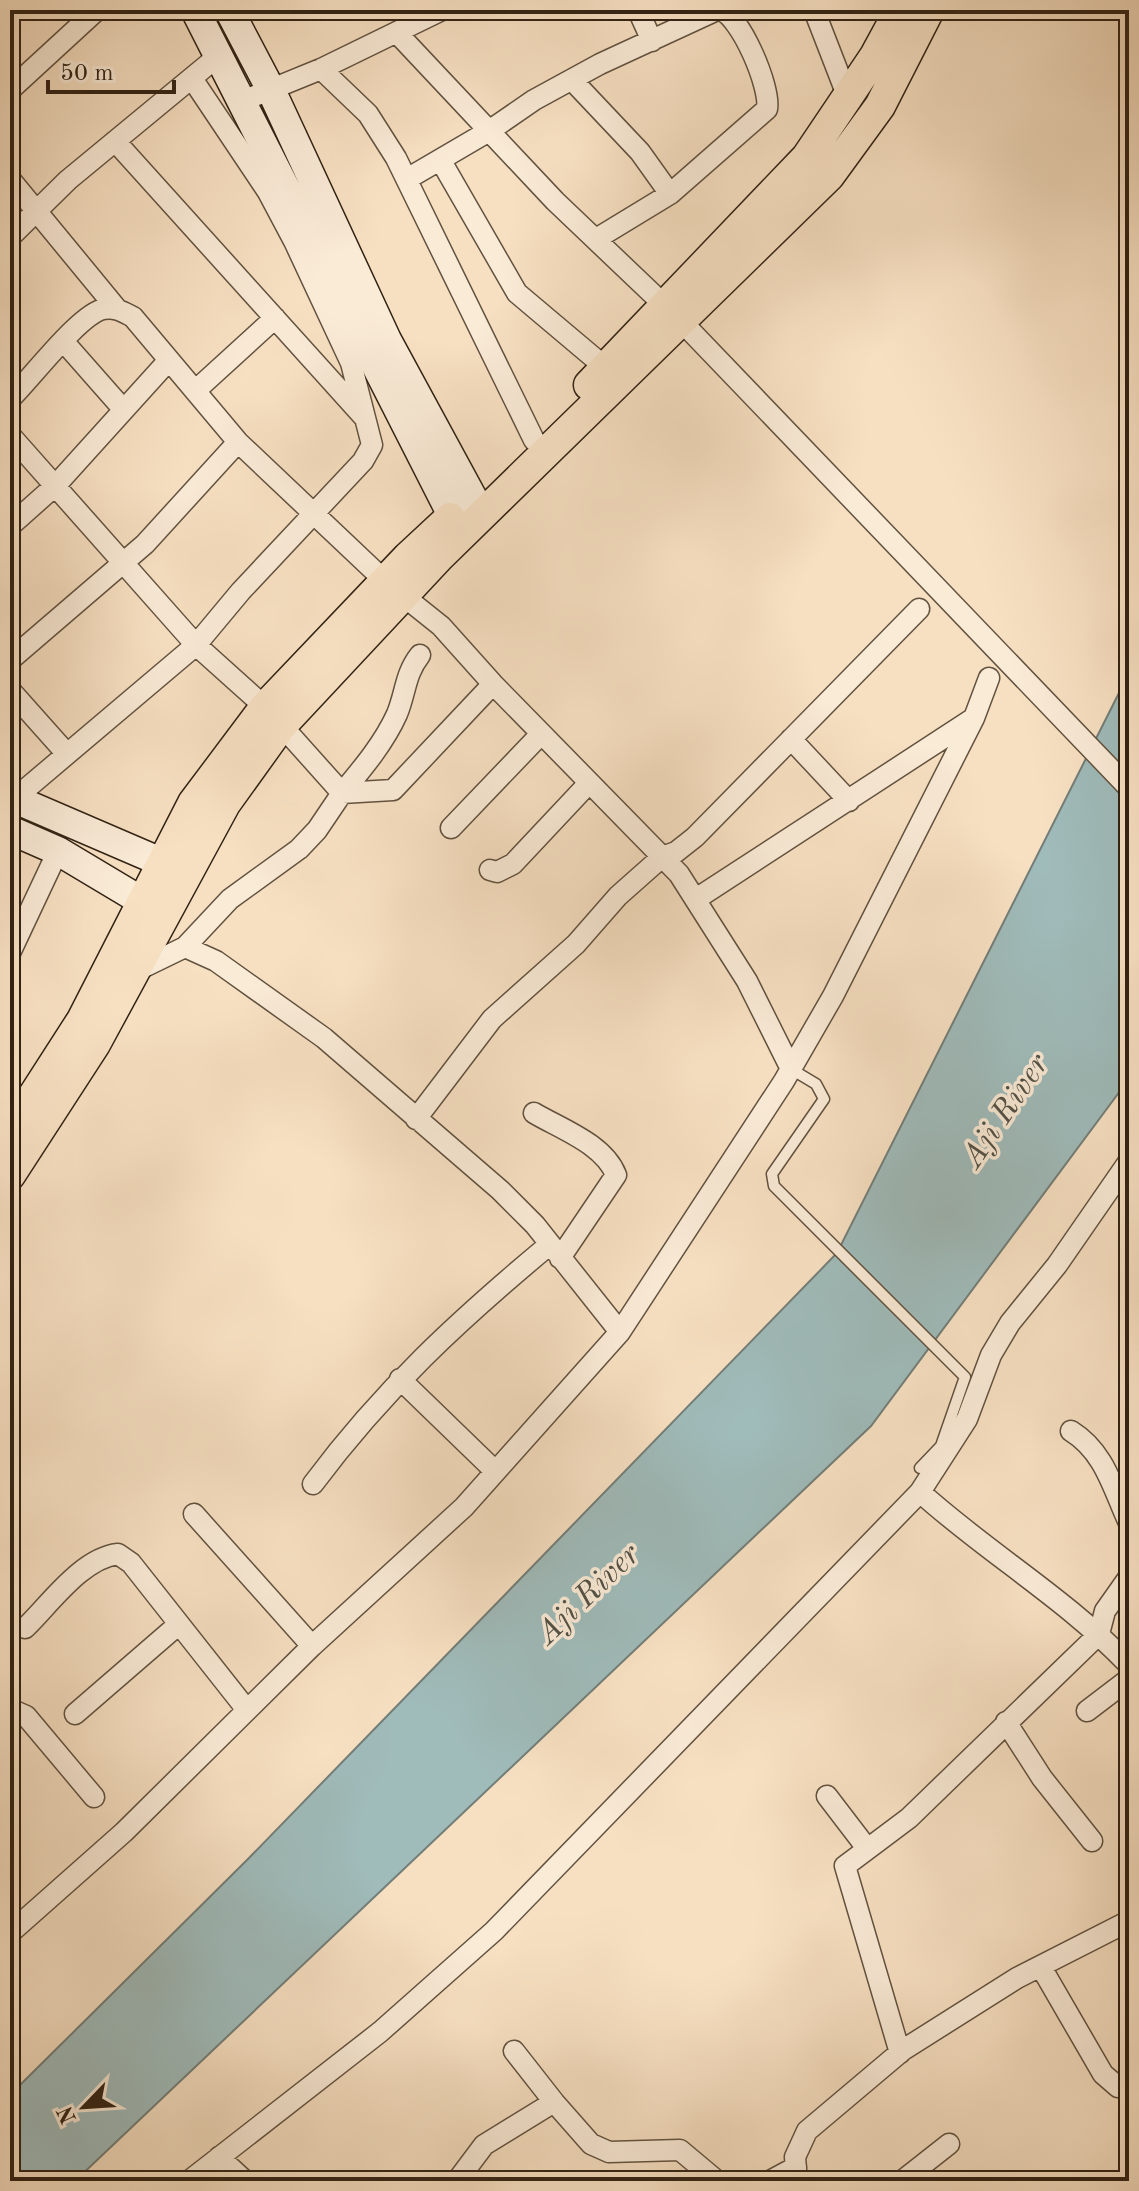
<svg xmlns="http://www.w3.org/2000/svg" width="1139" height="2191" viewBox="0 0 1139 2191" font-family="'Old Standard TT',serif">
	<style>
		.water { fill: #9fbbba; stroke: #737e78; stroke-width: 2 }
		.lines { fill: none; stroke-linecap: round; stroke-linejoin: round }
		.lane-casing { stroke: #625240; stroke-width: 13 }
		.street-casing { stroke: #625240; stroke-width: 23 }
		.secondary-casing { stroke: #312214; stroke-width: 31 }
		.primary-casing { stroke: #312214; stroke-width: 33 }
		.lane { stroke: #faebd7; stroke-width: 10 }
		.street { stroke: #faebd7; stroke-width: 20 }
		.secondary { stroke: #faebd7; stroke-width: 28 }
		.primary { stroke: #f7e0c2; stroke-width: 30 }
		.labels { text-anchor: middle; stroke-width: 7; stroke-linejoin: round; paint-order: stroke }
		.water-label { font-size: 32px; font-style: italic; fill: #525046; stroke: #faebd7 }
	</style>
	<rect width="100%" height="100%" fill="#f7e0c2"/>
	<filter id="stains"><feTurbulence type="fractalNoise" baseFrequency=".0025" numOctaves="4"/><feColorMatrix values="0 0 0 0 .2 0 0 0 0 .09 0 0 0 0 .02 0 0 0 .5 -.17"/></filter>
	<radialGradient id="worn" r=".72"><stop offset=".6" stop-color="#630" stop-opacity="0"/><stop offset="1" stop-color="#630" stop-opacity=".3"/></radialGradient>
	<path class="water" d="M1129,673V1079L871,1426L75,2181H10V2095L249,1858L837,1253Z"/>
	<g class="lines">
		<g class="lane-casing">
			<path id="lane" d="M791,1069L816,1084L824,1099L772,1174L774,1186L965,1377L941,1446L920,1468"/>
		</g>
		<g class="street-casing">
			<path id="street" d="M638,10L652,41
				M814,10L847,95
				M398,34L555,201L682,322L1129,788
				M321,69L368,114L396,158L534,440
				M572,80L640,152L670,194L596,239
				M10,90L97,10
				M240,102L321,69L442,10
				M115,141L363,416
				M441,161L517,293L606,368
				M10,179L117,309
				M407,179L489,131L534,100L600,64L717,10
				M670,194L767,109C771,88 741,16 720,10
				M10,237L68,180L217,57
				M64,342L123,409
				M195,391L275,318
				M10,399C30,380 80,313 104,309C116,307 123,312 133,317L238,442L386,582L441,626L493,684L679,874L747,981L791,1069
				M10,435L196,645L265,707L342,793L317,830L299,849L230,899L185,947
				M10,526L56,485L169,360
				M10,660L145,544L238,442
				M10,690L67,754
				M791,739L849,801
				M342,793L393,790L493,684
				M342,793C362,769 384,743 397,714C406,692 405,674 420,655
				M14,799L196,645L241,591L363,461L372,445L351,363L294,241L268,192L193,80
				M451,828L541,734
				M490,870L497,872L513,864L589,783
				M696,899L971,720
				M10,953L58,851
				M132,967L146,966L185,947L216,961L324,1038L500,1190L535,1225L620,1332
				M10,1096L27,1107
				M534,1113C561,1129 604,1144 616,1175L560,1258
				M416,1119L492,1019L576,944L618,896L662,857L676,852L695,837L919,609
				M400,1379L495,1471
				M1071,1431C1105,1452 1113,1489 1129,1523
				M313,1484C383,1390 459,1320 549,1245
				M920,1492C986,1552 1067,1599 1129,1665
				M194,1514L312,1646
				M25,1628C50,1604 82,1558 118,1554L131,1563L247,1710
				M10,1709L26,1716L94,1797
				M1087,1711L1129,1679
				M75,1714L179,1624
				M1006,1722L1042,1778L1092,1841
				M827,1796L866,1847
				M10,1933L124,1832L312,1646L464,1507L620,1332L784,1081L833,996L974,718L989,678
				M1041,1967L1103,2074L1118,2087L1129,2088
				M514,2051L554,2102
				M900,2053L845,1866L909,1818L1099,1634L1105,1611L1129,1577
				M219,2157L245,2181
				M189,2181L380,2032L494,1931L920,1492L967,1419L991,1355L1010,1323L1057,1265L1129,1161
				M457,2181L484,2145L554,2102L591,2144L609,2152L680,2150L717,2181
				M770,2181L796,2167
				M797,2181L795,2157L807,2131L903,2050L1017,1978L1129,1921
				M902,2181L949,2144"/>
		</g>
		<g class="secondary-casing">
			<path id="secondary" d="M195,10L462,535
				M229,10L271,90L387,340L482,515
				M10,797L182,871
				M10,830L58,851L160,912"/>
		</g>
		<g class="primary-casing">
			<path id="primary" d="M589,385L807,157L875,56L900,10
				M10,1132L82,1020L193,803L265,707L408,557L450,518
				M10,1175L95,1044L225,804L281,726L439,557L829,176L880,106L929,10"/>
		</g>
		<use href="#lane" class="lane"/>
		<use href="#street" class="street"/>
		<use href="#secondary" class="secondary"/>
		<use href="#primary" class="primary"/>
	</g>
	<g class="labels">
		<g class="water-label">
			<text transform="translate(1004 1110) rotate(-56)" y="11">Aji River</text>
			<text transform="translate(587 1593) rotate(-44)" y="11">Aji River</text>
		</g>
	</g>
	<rect width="1139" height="2191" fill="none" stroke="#f7e0c2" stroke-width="40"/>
	<rect x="12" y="12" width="1115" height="2167" fill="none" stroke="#312214" stroke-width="4"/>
	<rect x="20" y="20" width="1099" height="2151" fill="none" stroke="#312214" stroke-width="2"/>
	<g transform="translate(84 2107) rotate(245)" stroke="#faebd7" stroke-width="6" paint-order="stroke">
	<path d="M0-6L14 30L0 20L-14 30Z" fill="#312214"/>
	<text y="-12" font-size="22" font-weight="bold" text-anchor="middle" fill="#312214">N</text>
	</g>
	<path d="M48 80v12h126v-12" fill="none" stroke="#312214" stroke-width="4"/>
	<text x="60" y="80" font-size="24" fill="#312214" stroke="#faebd7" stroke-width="6" paint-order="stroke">50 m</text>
	<rect width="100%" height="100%" filter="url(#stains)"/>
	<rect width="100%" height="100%" fill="url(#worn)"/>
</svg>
